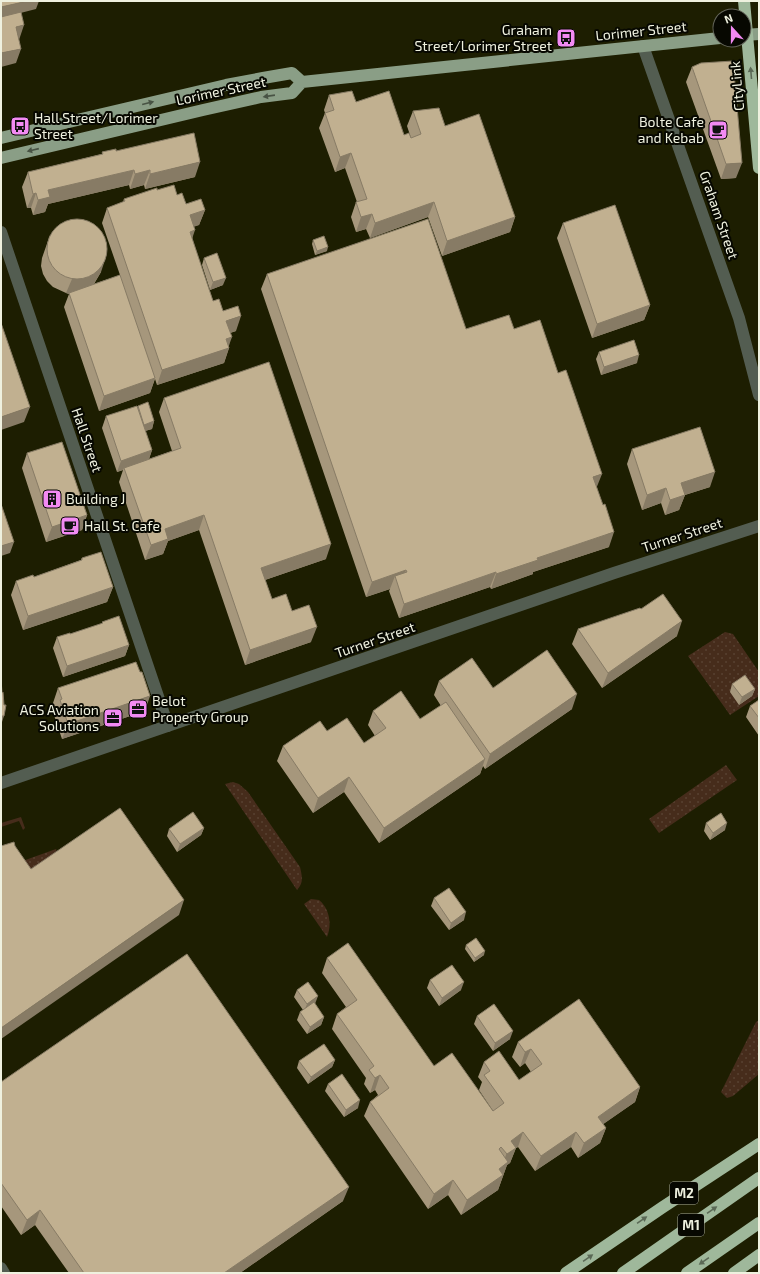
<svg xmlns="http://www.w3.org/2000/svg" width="760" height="1274" viewBox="0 0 760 1274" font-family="'Exo 2',sans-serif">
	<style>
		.grass { fill: url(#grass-dots) }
		.garden { fill: #462c1b }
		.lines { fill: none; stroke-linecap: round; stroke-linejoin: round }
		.minor { stroke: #535d51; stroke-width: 12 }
		.major { stroke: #8a9e86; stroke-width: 12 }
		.highway { stroke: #9fb89b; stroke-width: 12 }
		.highway-bridge { stroke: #9fb89b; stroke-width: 12 }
		.wall { fill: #a6977c }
		.shaded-wall { fill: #877b65 }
		.building { fill: #c1b090; stroke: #877b65 }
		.oneway { fill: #5b6956 }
		.oneway2 { fill: #485344 }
		.labels { text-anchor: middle; stroke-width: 4; stroke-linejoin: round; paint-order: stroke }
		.shield { fill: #070801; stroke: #a9ab9c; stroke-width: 1 }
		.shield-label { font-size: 13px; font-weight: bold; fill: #eff1df }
		.poi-label { font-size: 14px; fill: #eff1df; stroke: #070801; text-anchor: start }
		.street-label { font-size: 14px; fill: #eff1df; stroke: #070801 }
	</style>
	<defs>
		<pattern id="grass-dots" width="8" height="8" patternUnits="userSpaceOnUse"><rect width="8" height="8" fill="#462c1b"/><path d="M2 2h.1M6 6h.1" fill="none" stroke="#584131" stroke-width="1.8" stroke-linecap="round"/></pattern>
	</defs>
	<rect width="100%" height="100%" fill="#1d1e01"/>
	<path class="grass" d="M725,632L733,634L759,672V696L730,715L688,656Z
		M726,765L737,780L659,833L649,819Z
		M233,782L239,784L248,792L300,867C302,876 304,883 297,890L225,784Z
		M56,849L61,862L26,886L17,863Z
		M311,899L319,900C330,909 332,925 327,937L304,904Z
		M759,1020V1074L733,1096L727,1098L721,1092L756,1022Z"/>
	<path class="garden" d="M21,817L25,828L23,830L19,821L1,827V823Z"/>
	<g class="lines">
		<path class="minor" d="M643,46L739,318L759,395
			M1,232L168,726
			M1,783L614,573L759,526
			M1,1268L4,1273"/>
		<path class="major" d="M744,35L759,34
			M1,138L226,85L263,78L292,73L302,82
			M1,158L203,110L261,97L292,93L302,82L720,38"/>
		<path class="highway" d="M566,1273L663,1207L759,1144
			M623,1273L759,1178
			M687,1273L759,1223
			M734,1273L759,1255"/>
		<path class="highway-bridge" d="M744,1L759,168"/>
	</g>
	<path class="wall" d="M692,67L736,178L721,179L686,82Z
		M329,95L356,102L404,135L411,138L407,126L413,111L445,126L515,217L510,232L442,256L428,217L370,238L366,229L356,232L351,217L356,202H357L345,168L335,172L319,128L325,113L324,110Z
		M116,151L195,177L145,189L144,185L130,189L129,185L48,204L45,212L33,215L31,208H27L22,187L28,172L102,154V152Z
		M157,190L177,195L186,204L205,210L199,225L194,226L192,239L213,301L223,311L236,331L230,333L229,346V348L224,363L157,385L155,379L150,393L99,411L64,307L69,294L66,293L53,287L47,281L43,274L41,266L42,258L50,235L101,272L94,284L120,275L102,223L107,208L123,202L124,199Z
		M563,223L650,305L644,320L592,338L557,238Z
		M313,240L327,251L315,255L312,244Z
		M204,258L223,285L210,290L202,265Z
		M267,274L466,329H514L597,488L609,547L533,572V574L491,589L490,587L399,618L389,591L390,589L366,597L261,289Z
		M599,352L637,363L601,375L596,359Z
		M164,398L326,559L265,580L272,599L292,611L311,642L245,665L199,530L168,541L163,554L145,560L119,482L123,470L117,472L102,428L106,416L137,407L138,406L154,421L152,429L145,431L152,450L149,459L172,451L159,412Z
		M632,449L710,487L685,495L679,510L665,515L661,503L642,510L627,464Z
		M27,453L87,515L82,530L46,542L22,468Z
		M82,558L113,587L107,602L23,630L11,595L16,581L34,577L81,560Z
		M641,609L677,636L602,688L572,644L578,629Z
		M102,622L129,645L125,656L63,677L53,648L57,637L70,634L102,624Z
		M439,681L493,688L572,709L485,769L483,766L480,774L379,843L344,792L313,813L277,761L283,746L327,731L364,743L375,736L368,725L373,711L420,719L441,706L434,695Z
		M732,684L755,689L752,696L739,705L730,692Z
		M58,688L145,711L62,739L54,715L55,711L53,703Z
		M759,700V736L746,717L750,706Z
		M706,823L725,830L710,840L704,831Z
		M204,828L201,835L177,852L167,836L169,829Z
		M434,898L464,920L449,930L431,906Z
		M466,945L484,955L474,962L465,949Z
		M327,958L434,1066L493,1111L479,1090L482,1082L478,1077L484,1062L519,1080L531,1072L525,1063L520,1067L512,1057L518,1042L640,1087L635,1102L603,1124L606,1128L600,1143L578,1158L571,1147L535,1171L518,1147L516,1148L510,1163L507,1165L498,1190L461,1215L448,1195L428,1209L364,1116L370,1102L378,1095L375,1090L370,1093L364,1084L366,1078L332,1029L337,1014L346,1007L322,973Z
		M430,980L461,990L439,1006L427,988Z
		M297,990L315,1004L324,1017L321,1025L307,1034L297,1020L300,1012L303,1010L294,997Z
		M477,1016L510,1039L493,1051L474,1024Z
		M335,1060L332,1067L308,1084L297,1068L299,1061Z
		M1,1082L343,1201L240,1273H69L35,1225L21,1235L1,1206Z
		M328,1084L358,1108L344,1117L325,1091Z"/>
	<path class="shaded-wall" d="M28,1H39L36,9L1,18V7Z
		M24,25L19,40L16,27Z
		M21,49L16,63L1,67V53Z
		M351,153L345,168L335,172L340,157Z
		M200,162L195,177L145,189L150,174Z
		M742,163L736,178L721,179L726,164Z
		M134,170L129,185L48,204L45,212L33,215L38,200L48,190Z
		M150,170L144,185L130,189L135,174Z
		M36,193L31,208H27L33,194Z
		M434,202L428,217L370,238L375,223Z
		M205,210L199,225L185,230L190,215Z
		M372,214L366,229L356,232L361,217Z
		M515,217L510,232L442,256L447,241Z
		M195,230L190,245V232Z
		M328,247L327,251L315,255L317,251Z
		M106,257L101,272L93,285L69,293V294L66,293L72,279Z
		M226,278L223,285L210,290L213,282Z
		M650,305L644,320L592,338L597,324Z
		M241,316L236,331L221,336L226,321Z
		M232,337L228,348H229L224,363L157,385L162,370L226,339Z
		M639,355L637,363L601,375L604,367Z
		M155,378L150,393L99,411L104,396Z
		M30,407L24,422L1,430V417Z
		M154,421L152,429L141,432L144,425Z
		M152,450L148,462L124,468L123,470L117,472L121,461Z
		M715,472L710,487L675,498L681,483Z
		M602,474L596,489L593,477Z
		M666,488L661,503L642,510L647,495Z
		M685,495L679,510L665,515L670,500Z
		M87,515L82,530L46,542L52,527Z
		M204,515L199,530L168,541L163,554L145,560L151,545L165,529Z
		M614,532L609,547L533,572V574L491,589L496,574L537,558Z
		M14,542L10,553L1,556V546Z
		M331,544L326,559L256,583L261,568Z
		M406,570L401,585L395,576L390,589L366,597L372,582Z
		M496,572L490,587L399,618L404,604Z
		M113,587L107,602L23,630L28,616Z
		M682,621L677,636L602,688L608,673Z
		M317,627L311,642L245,665L250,650Z
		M129,645L125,656L63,677L67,666Z
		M755,689L752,696L739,705L742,697Z
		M577,694L572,709L485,769L490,754Z
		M150,696L145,711L62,739L68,724Z
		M2,716H4L1,725V718Z
		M485,759L480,774L379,843L384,828Z
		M349,777L344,792L313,813L318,798Z
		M727,823L725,830L710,840L713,833Z
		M204,828L201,835L177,852L180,844Z
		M184,900L179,915L1,1039V1028Z
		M466,912L464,920L449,930L451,923Z
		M485,951L484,955L474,962L475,958Z
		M464,982L461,990L439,1006L442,998Z
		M318,996L315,1004L304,1012L307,1004Z
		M324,1017L321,1025L307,1034L310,1027Z
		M513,1031L510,1039L493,1051L495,1043Z
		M531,1049L525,1063L520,1067L525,1052Z
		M335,1060L332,1067L308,1084L311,1077Z
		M380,1075L375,1090L370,1093L375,1078Z
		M640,1087L635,1102L592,1132L598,1117Z
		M360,1100L358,1108L344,1117L346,1110Z
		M606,1128L600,1143L578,1158L584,1143Z
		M523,1132L518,1147L516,1148L510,1163L507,1165L498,1190L461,1215L467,1200L499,1169L502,1166L511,1141Z
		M576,1132L571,1147L535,1171L541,1156Z
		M453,1180L448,1195L428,1209L434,1194Z
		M349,1187L343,1201L240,1273H224Z
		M40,1210L35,1225L21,1235L27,1220Z"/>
	<path class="building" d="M1,1H28L1,7Z
		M21,12L24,25L16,27L21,49L1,53V17Z
		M733,61L742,163L726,164L692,67L701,63Z
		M352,91L356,102L389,91L404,135L409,133L411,138L421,134L413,111L439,108L445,126L479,114L515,217L447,241L434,202L375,223L372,214L361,217L356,202L367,199L351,153L340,157L325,113L334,110L329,95Z
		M194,133L200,162L150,174V170L135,174L134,170L48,190L50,197L38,200L36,193L33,194L28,172L103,154L102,152L116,149V151Z
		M174,185L177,195L182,193L186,204L201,199L205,210L190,215L195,230L190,232L213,301L219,299L223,311L238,306L241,316L226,321L232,337L226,339L229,348L162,370L107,208L125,201L124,199L157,188V190Z
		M615,205L650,305L597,324L563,223Z
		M47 249a30 30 0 1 1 60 0a30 30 0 1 1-60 0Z
		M428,219L466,329L509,315L514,329L540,320L558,373L566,370L602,474L593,477L603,505L605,504L614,532L537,558L538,560L496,574V572L404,604L395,576L407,572L406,570L372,582L267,274Z
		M324,236L328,247L317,251L313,240Z
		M217,253L226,278L213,282L204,258Z
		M120,275L155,378L104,396L69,293Z
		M1,323L30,407L1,417Z
		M634,340L639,355L604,367L599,352Z
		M269,362L331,544L261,568L272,599L286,594L292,611L309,605L317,627L250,650L204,515L165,529L168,539L151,545L124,468L181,448L164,398Z
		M148,402L154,421L144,425L138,406Z
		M137,406L152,450L121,461L106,416Z
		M700,427L715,472L681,483L685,495L670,500L666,488L647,495L632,449Z
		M62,442L87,515L52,527L27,453Z
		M1,504L14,542L1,546Z
		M101,552L113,587L28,616L16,581L33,575L34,577L82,560V558Z
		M663,594L682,621L608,673L578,629L640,608L641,609Z
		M119,616L129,645L67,666L57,637L70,633V634L103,623L102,622Z
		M547,650L577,694L490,754L439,681L472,658L493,688Z
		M136,662L140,672H142L150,696L68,724L60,700L62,699L58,688Z
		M745,675L755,689L742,697L732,684Z
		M1,679L2,693L3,692L4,705H6L4,716H2L1,718Z
		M401,691L420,719L446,702L485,759L384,828L349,777L318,798L283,746L320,721L327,731L347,718L364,743L386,728L373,711Z
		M759,700V718L750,706Z
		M120,808L184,900L1,1028V846L14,842L15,846L31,869Z
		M193,812L204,828L180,844L169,829Z
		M721,813L727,823L713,833L706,823Z
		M449,888L466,912L451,923L434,898Z
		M476,938L485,951L475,958L466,945Z
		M348,943L434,1066L452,1053L493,1111L504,1103L484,1075L490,1071L484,1062L499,1051L519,1080L542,1064L531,1049L525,1052L518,1042L579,999L640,1087L598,1117L606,1128L584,1143L576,1132L541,1156L523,1132L511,1141L516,1148L507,1154L501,1147L499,1149L508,1162L499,1169L503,1175L467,1200L453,1180L434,1194L370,1102L389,1088L380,1075L375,1078L369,1070L374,1066L337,1014L357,1000L327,958Z
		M187,954L349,1187L224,1273H84L40,1210L27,1220L1,1183V1082Z
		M452,965L464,982L442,998L430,980Z
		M308,982L318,996L307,1004L297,990Z
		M314,1002L324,1017L310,1027L300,1012Z
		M494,1004L513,1031L495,1043L477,1016Z
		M324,1044L335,1060L311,1077L299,1061Z
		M342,1074L360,1100L346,1110L328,1084Z"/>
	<defs><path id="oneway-solid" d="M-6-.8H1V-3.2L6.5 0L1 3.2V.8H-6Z"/></defs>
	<g class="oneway">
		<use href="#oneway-solid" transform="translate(751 73) rotate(-95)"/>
		<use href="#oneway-solid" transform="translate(712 1210) rotate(-34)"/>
		<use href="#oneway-solid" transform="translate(642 1220) rotate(-34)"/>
		<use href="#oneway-solid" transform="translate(588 1258) rotate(-35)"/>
		<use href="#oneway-solid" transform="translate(704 1261) rotate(145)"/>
	</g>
	<g class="oneway2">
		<use href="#oneway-solid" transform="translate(269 96) rotate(172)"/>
		<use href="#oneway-solid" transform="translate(148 103) rotate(-14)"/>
		<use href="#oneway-solid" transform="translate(33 150) rotate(167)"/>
	</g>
	<defs>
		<g id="bus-square" transform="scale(1)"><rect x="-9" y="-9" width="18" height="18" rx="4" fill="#f28af3" stroke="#070801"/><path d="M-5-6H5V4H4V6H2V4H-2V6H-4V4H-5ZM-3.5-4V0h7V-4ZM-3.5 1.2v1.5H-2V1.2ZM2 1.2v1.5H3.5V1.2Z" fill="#111"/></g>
		<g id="cafe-square" transform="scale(1)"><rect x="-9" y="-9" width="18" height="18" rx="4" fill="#f28af3" stroke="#070801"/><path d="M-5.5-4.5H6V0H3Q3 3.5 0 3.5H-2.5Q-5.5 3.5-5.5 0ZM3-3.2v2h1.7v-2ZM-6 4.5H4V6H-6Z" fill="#111"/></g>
		<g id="building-square" transform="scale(1)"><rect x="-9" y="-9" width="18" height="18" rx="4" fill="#f28af3" stroke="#070801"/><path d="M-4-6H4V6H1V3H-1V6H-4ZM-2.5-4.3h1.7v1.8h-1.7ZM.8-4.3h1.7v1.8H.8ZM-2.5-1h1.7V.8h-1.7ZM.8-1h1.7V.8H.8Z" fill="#111"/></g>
		<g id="office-square" transform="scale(1)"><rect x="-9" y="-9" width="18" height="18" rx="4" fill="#f28af3" stroke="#070801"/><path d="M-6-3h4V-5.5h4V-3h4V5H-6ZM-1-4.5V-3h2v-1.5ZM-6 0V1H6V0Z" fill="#111"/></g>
	</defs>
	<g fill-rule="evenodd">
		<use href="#bus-square" x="566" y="38"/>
		<use href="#bus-square" x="20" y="126"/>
		<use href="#cafe-square" x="718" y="130"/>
		<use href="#building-square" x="52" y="499"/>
		<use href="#cafe-square" x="70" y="526"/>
		<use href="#office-square" x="138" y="709"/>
		<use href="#office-square" x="113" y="718"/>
	</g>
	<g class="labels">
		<g class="shield">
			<rect x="670" y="1182" width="28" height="22" rx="3"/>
			<rect x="678" y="1214" width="26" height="22" rx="3"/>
		</g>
		<g class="shield-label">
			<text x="684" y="1198">M2</text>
			<text x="691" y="1230">M1</text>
		</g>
		<g class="poi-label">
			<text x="552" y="35" text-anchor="end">Graham<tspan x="552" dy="16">Street/Lorimer Street</tspan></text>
			<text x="34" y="123">Hall Street/Lorimer<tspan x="34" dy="16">Street</tspan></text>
			<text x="704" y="127" text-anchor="end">Bolte Cafe<tspan x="704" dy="16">and Kebab</tspan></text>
			<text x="66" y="504">Building J</text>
			<text x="84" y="531">Hall St. Cafe</text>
			<text x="152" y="706">Belot<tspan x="152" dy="16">Property Group</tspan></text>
			<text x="99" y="715" text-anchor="end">ACS Aviation<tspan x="99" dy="16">Solutions</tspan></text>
		</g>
		<g class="street-label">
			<text transform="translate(641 31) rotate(-6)" y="5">Lorimer Street</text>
			<text transform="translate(737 86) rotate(-95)" y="5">CityLink</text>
			<text transform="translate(221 91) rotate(-12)" y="5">Lorimer Street</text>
			<text transform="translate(719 215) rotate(71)" y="5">Graham Street</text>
			<text transform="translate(87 440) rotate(71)" y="5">Hall Street</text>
			<text transform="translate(682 535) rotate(-18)" y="5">Turner Street</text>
			<text transform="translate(375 640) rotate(-19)" y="5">Turner Street</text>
		</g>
	</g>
	<rect width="760" height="1274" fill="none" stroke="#eff1df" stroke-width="4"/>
	<g transform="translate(732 28) rotate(339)"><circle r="19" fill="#070801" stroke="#64655a"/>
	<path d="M0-3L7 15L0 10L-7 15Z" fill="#f28af3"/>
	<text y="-6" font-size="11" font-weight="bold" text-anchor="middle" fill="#eff1df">N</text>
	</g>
</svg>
